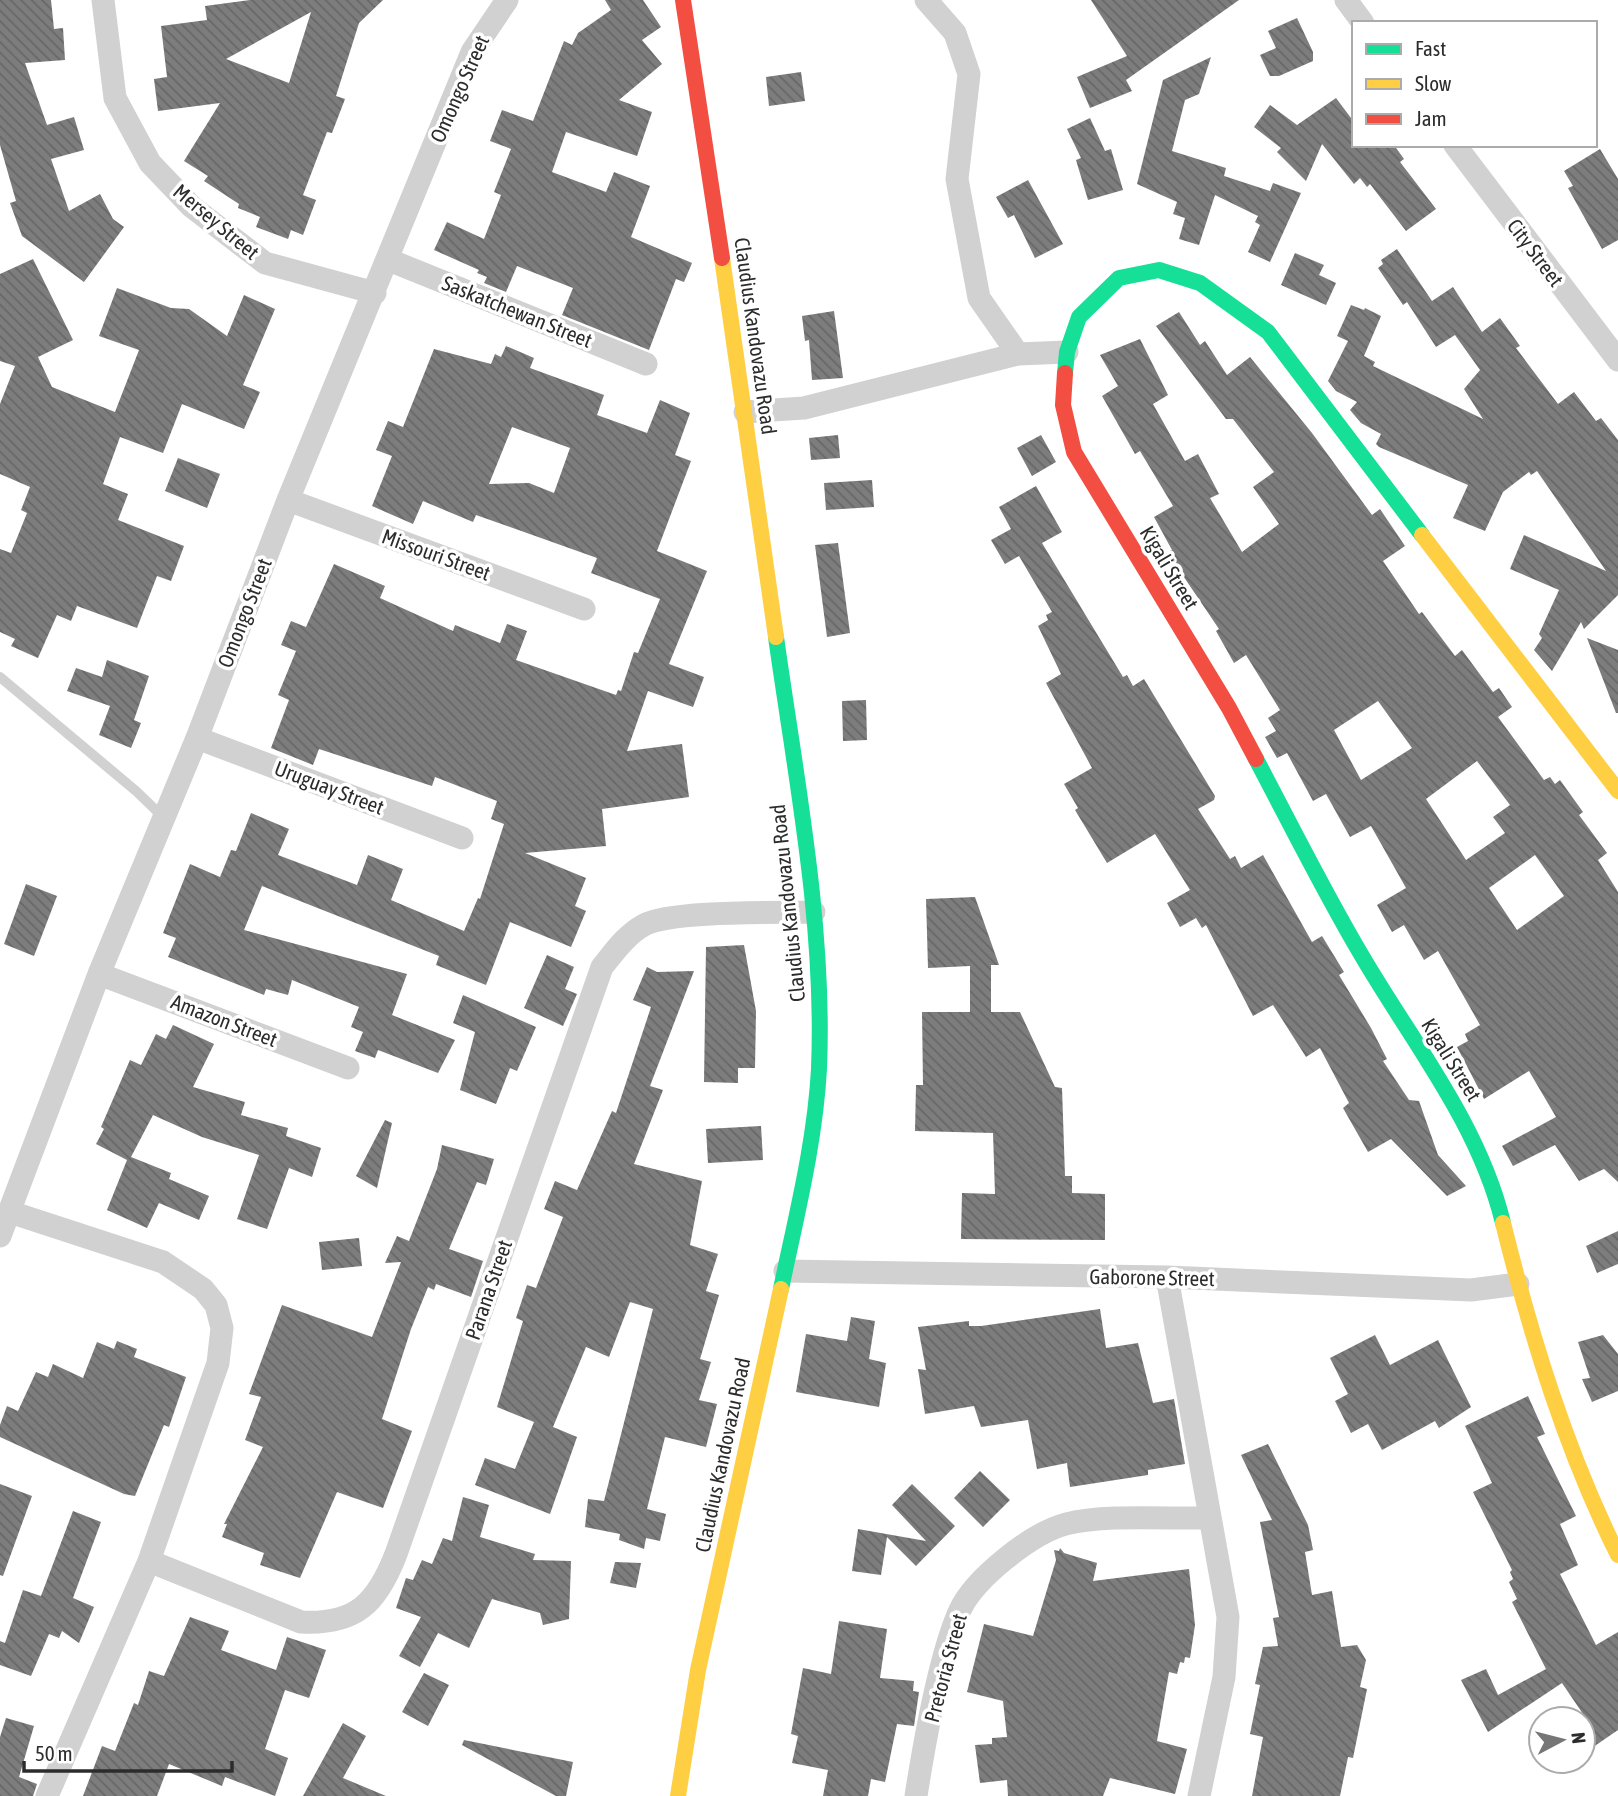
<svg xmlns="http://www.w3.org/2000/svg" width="1618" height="1796" viewBox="0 0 1618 1796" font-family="'Asap Condensed',sans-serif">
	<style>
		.building { fill: url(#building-back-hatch); fill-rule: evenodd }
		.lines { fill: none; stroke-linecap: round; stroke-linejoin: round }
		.lane { stroke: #d1d1d1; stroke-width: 10 }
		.street { stroke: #d1d1d1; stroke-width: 23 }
		.fast { stroke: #16e098; stroke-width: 16 }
		.slow { stroke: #ffcf43; stroke-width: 16 }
		.jam { stroke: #f24e42; stroke-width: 16 }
		.labels { text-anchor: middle; stroke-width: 7; stroke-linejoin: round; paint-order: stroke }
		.street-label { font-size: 21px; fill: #2c2c2c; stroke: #fff }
	</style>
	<defs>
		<pattern id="building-back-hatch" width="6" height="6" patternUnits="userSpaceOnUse" patternTransform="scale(1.75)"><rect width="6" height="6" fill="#7d7d7d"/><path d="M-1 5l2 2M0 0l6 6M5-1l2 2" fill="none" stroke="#676767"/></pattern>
	</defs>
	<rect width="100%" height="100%" fill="#fff"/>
	<path class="building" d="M0,0H51L54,29L63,28L65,60L25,63L47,125L74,117L84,150L51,159L69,211L100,194L113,219L124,227L84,282L22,236L10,203L16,201L0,145Z
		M250,0H383L359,23L336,96L345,99L332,133L327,132L303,195L316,200L303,235L291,230L288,239L256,227L260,217L238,208L239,204L204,181L208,176L184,161L220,103L158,111L154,79L167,77L161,26L207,20L205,6ZM311,12L289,83L226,59Z
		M605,0H643L661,27L642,40L662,64L619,100L652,112L637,156L566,132L552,172L606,192L614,172L650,186L631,237L692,263L684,282L676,279L649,350L562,315L573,288L517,266L506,292L484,283L487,277L477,273L479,270L434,250L447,222L484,239L501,195L494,192L511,149L490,141L502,110L533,121L564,41L572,45L578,33L611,10Z
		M1091,0H1239L1126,80L1132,91L1090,108L1077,77L1127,56Z
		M1297,18L1313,52V61L1279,76H1270L1260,55L1276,48L1268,31Z
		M1211,57L1199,94L1185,100L1172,151L1226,168L1224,176L1270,191L1273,183L1301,193L1270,262L1248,252L1260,225L1255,222L1258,216L1215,195L1199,245L1179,239L1185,218L1173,214L1177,202L1137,184L1163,80Z
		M801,72L805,101L769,106L766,77Z
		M1336,98L1354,122V145H1394L1404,159L1400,162L1436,209L1406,231L1370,184L1367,187L1360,178L1354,184L1322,144L1306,181L1277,152L1281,148L1254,127L1270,105L1297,125Z
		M1090,118L1105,151L1111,149L1123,190L1088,200L1076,160L1081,158L1067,129Z
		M1600,149L1618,179V240L1602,249L1568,188L1573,186L1564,171Z
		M1028,180L1063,244L1035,258L1014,215L1008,218L996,197Z
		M1397,249L1432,301L1453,287L1482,332L1500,318L1520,346L1516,348L1558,404L1574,392L1596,421L1601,418L1618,440V595L1584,629L1581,622L1552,671L1534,650L1542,638L1539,634L1559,590L1510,569L1524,535L1606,571L1537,471L1531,475L1529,472L1503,492L1485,531L1453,518L1468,485L1379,447L1376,444L1381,434L1361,423L1350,410L1357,402L1336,391L1328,381L1348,341L1337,336L1351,305L1364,310L1365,308L1381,316L1364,356L1375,362L1373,366L1483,419L1464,389L1480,370L1455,335L1436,347L1407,302L1403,305L1378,268L1383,264L1381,260Z
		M1295,253L1324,265L1319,275L1336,283L1326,305L1281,285Z
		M33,259L73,340L38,357L52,387L115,412L139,350L99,336L117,288L171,308L189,309L227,336L244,295L275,309L243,385L260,392L244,429L182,404L163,453L120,437L103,484L128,494L118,520L184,546L171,581L157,576L137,628L77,606L71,621L57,615L38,658L11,646L15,639L0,632V549L11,553L27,513L21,510L30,487L0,474V404L15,366L0,361V274Z
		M834,311L843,378L812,380L809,340L805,341L802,316Z
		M1179,312L1200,345L1205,341L1227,375L1250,357L1312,433L1372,515L1380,509L1405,546L1383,561L1419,614L1422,612L1455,656L1462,650L1493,692L1499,688L1512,707L1498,717L1544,780L1550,777L1555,784L1560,780L1583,812L1579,815L1607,853L1598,860L1618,892V1182L1604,1169L1579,1181L1555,1145L1513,1166L1502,1146L1556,1117L1529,1071L1484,1099L1457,1047L1468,1041L1465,1034L1480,1025L1438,951L1424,960L1404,925L1392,932L1377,905L1406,888L1371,826L1350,837L1326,794L1313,801L1287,753L1277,758L1265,737L1276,731L1268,718L1280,710L1246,655L1234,663L1216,631L1219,629L1167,552L1172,550L1154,517L1173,506L1140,451L1135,454L1102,396L1118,386L1100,355L1140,339L1168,395L1153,404L1185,461L1198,454L1219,494L1210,498L1242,552L1279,524L1253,487L1274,472L1233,419H1226L1156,326ZM1378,701L1412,748L1361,780L1334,730ZM1477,761L1510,805L1493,817L1505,833L1466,860L1426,799ZM1535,855L1564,896L1517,930L1489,888Z
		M506,346L534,358L530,368L604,395L597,415L647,433L660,400L690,413L675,455L691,461L657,551L707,571L669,664L704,677L693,707L648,691L627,751L682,744L689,797L602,809L606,846L525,853L586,878L575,906L586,911L571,947L510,922L486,985L436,965L439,956L262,886L244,930L407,974L392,1015L455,1040L438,1073L378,1050L375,1058L355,1051L363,1032L351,1027L359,1007L292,980L288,995L266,989L264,995L168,957L176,938L163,933L190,864L220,877L231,850L236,851L251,813L289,829L278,855L357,885L368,855L403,869L391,900L464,931L478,898L480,899L504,824L491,819L497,801L435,777L432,786L319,749L313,765L271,748L289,700L278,695L296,651L281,645L291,621L306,627L334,564L385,586L380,598L453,631L455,625L500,643L507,624L527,631L516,660L616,695L618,690L621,691L634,652L638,653L660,599L591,573L597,558L476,515L473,522L423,501L413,524L372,506L392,456L376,450L388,421L403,427L434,349L491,364L495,354L501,357ZM512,427L570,448L554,493L529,483L489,484Z
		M838,435L840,458L811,460L809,438Z
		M1041,435L1056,462L1032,476L1017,448Z
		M178,458L220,474L207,508L165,491Z
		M872,480L874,507L826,510L824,483Z
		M1036,486L1062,532L1042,543L1123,677L1127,675L1133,686L1144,679L1215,796L1214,800L1198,809L1230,859L1235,856L1241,868L1263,855L1312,942L1322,936L1344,972L1339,975L1371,1028L1387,1059L1383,1061L1409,1100L1419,1101L1438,1155L1466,1186L1447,1196L1391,1139L1368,1152L1343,1108L1349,1103L1320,1048L1306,1057L1273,1005L1253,1016L1206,925L1202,928L1196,918L1180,927L1167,903L1190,890L1155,834L1107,863L1075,810L1078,808L1064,784L1092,768L1046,683L1061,674L1038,626L1048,620L1046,615L1052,612L1019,556L1005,564L991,540L1011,529L999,507Z
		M838,543L850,633L827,637L815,545Z
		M1587,638L1618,650V713H1616Z
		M107,660L149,676L134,720L141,723L131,748L99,735L110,706L67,691L76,668L102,677Z
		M866,700L867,740L843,741L842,701Z
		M26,884L57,896L34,956L4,944Z
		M975,897L999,965H991V1012H1020L1055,1087L1062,1088L1065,1176H1072V1193L1105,1194V1240L961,1239L962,1193L995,1194L993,1133L915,1131L916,1085H923L922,1012H970V966L928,968L926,899Z
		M744,945L756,1011L755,1068H738V1083L704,1082L706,947Z
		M547,955L574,967L565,989L577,994L563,1026L524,1008Z
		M647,967L657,972L694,971L650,1086L663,1090L634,1164L702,1181L690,1245L718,1254L706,1291L719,1295L700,1359L711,1362L699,1400L717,1404L706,1447L665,1437L647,1509L666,1514L660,1541L646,1538L644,1549L619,1540L620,1534L585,1527L588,1499L604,1501L653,1309L630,1302L609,1357L586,1347L553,1427L577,1437L550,1514L475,1485L485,1458L515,1469L534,1422L497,1407L523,1321L516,1318L527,1285L536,1288L563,1217L544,1209L555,1181L577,1190L612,1111L616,1113L651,1007L633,1000Z
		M463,995L536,1027L517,1071L510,1068L496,1104L460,1090L475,1032L453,1023Z
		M173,1025L214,1044L193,1087L245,1102L241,1115L288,1128L286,1136L321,1148L312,1177L289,1168L267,1229L237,1219L259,1155L202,1137L153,1115L131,1157L171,1173L169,1179L209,1196L199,1220L159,1203L147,1228L107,1210L127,1160L96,1144L104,1129L101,1127L130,1060L141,1065L156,1034L166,1039Z
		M385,1120L392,1123L377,1188L356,1176Z
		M761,1126L763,1160L708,1163L706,1129Z
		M442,1145L494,1159L486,1185L477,1182L449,1249L483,1261L471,1297L436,1284L434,1290L428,1287L411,1329L382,1419L412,1431L383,1508L337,1492L300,1578L260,1565L264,1553L222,1537L227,1524H224L263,1447L245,1440L261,1397L249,1394L282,1305L372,1337L401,1262L385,1263L397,1236L409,1241L437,1169Z
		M1618,1231V1264L1597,1273L1586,1246Z
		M359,1238L362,1266L322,1270L319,1242Z
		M1100,1309L1106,1348L1138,1343L1153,1403L1174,1399L1185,1464L1148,1470V1475L1070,1487L1067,1463L1037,1469L1028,1420L981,1427L974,1406L925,1414L918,1369L926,1370L918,1327L969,1321V1326H981Z
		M851,1317L875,1321L869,1359L886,1363L879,1407L796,1392L806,1334L847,1341Z
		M1375,1335L1390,1365L1438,1340L1471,1407L1439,1428L1435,1421L1382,1450L1368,1424L1351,1433L1335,1401L1348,1394L1330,1358Z
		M1603,1335L1618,1354V1391L1592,1402L1582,1379L1590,1378L1578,1342Z
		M117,1341L137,1349L134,1357L186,1377L169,1427L164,1425L135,1496L124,1494L0,1437V1425L7,1406L18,1411L36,1372L48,1377L53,1364L83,1378L97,1342L114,1349Z
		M1528,1396L1545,1434L1537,1437L1576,1516L1560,1524L1578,1565L1560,1574L1596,1645L1618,1632V1730L1583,1754V1714L1562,1683L1488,1732L1461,1680L1486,1669L1498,1695L1546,1669L1512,1602L1517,1599L1509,1582L1513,1579L1510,1572L1512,1570L1473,1492L1492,1483L1465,1426Z
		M1268,1444L1308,1525L1313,1550L1305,1552L1312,1595L1332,1591L1341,1647L1357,1645L1366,1660L1360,1687L1367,1689L1353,1758L1348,1757L1340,1796H1252L1263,1737L1250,1734L1260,1685L1255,1684L1263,1647L1278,1646L1273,1618L1279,1617L1260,1522L1272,1520L1241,1455Z
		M980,1471L1010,1500L983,1527L954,1498Z
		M0,1484L32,1496L3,1576L0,1575Z
		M912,1484L955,1526L916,1566L887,1537L881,1575L852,1571L858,1529L926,1541L892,1505Z
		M463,1497L489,1505L480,1537L535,1554L533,1560L571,1561L569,1619L543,1625L540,1613L492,1599L469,1648L438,1633L420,1667L399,1656L421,1617L396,1608L406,1578L413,1580L422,1560L432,1564L443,1538L452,1541Z
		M73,1511L101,1522L73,1598L94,1607L79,1643L62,1631L59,1638L49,1634L31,1676L0,1665V1641L5,1643L23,1590L41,1596Z
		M1060,1548L1064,1553L1097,1563L1093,1581L1189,1569L1195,1625L1190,1658L1185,1657L1184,1663L1180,1662L1177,1674L1169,1672L1157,1741L1187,1749L1175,1794L1110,1778L1103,1796H1008L1007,1780L980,1783L975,1745L992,1744V1738L1007,1737L1003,1701L967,1692L984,1624L1033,1636L1056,1560L1054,1550L1059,1551Z
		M615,1562L641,1563L636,1588L610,1583Z
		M190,1617L229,1631L221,1650L276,1670L287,1637L326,1650L309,1698L285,1690L265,1749L288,1758L275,1796L225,1777L222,1786L169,1764L157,1796H83L102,1746L115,1751L134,1703L138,1705L149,1671L164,1676Z
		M839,1621L887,1629L880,1678L914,1681L913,1691L919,1692L914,1726L897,1724L885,1782L871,1779L868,1796H823L828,1770L792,1763L798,1736L791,1734L803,1668L831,1674Z
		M424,1673L449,1685L428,1726L402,1712Z
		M6,1718L34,1726L19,1777L37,1784L33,1796H0V1737Z
		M343,1723L366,1736L343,1778L386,1796H303Z
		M464,1740L573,1762L566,1796H556L462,1745Z"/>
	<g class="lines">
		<path class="lane" d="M0,677L136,791L163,817"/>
		<path class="street" d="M103,0L115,98L150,163L192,207L265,263L375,293
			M926,0L955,33L969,74L957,179L979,298L1018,354
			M1346,0L1363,23
			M1455,145L1618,360
			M389,260L646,364
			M745,412L804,408L1018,354L1067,352
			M288,500L584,609
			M197,738L462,838
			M99,974L348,1068
			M10,1212L163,1262L203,1289L216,1305L222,1328L218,1363L149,1561L47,1796
			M0,1236L99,974L197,738L288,500L472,52L507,0
			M785,1271L1167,1277L1471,1290L1518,1284
			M1167,1277L1228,1617L1224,1677L1199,1796
			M149,1561L301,1622C356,1625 377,1603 396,1554L602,967C615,951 626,935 644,925C671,910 779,913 814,912
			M916,1796C924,1745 939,1656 960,1610C975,1578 1032,1533 1066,1524C1105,1514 1167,1519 1209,1518"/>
		<path class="fast" d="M1065,373L1067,352L1079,317L1119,278L1159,270L1200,283L1268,332L1422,535
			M776,637C796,780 825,924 819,1069C815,1143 796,1217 781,1289
			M1256,759C1291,825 1324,892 1362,956C1413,1043 1479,1124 1503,1223"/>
		<path class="slow" d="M722,258L776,637
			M1422,535L1618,791
			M1503,1223C1531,1336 1566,1451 1618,1555
			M678,1796L698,1670L781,1289"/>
		<path class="jam" d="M683,0L722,258
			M1065,373L1063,405L1074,452L1229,708L1256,759"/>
	</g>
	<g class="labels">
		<g class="street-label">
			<text transform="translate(460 89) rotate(-66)" y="7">Omongo Street</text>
			<text transform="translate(216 222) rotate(40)" y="7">Mersey Street</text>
			<text transform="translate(1535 253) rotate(53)" y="7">City Street</text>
			<text transform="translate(517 312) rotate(22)" y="7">Saskatchewan Street</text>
			<text transform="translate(755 336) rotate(82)" y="7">Claudius Kandovazu Road</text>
			<text transform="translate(436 555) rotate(20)" y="7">Missouri Street</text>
			<text transform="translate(1169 568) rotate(59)" y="7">Kigali Street</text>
			<text transform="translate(245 613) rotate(-69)" y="7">Omongo Street</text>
			<text transform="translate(329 788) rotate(21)" y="7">Uruguay Street</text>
			<text transform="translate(788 903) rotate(-96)" y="7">Claudius Kandovazu Road</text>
			<text transform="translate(224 1021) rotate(21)" y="7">Amazon Street</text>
			<text transform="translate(1451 1060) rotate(58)" y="7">Kigali Street</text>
			<text transform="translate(1152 1278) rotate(1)" y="7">Gaborone Street</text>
			<text transform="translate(489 1290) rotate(-71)" y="7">Parana Street</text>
			<text transform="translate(723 1455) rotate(-78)" y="7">Claudius Kandovazu Road</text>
			<text transform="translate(946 1668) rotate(-75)" y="7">Pretoria Street</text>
		</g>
	</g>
	<rect x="1352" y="21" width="245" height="126" fill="#ffffff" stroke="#ababab" stroke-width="2"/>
	<rect x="1366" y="44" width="35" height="10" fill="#16e098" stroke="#ababab" stroke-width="2"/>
	<text x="1415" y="56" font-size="21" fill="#2c2c2c">Fast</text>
	<rect x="1366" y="79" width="35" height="10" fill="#ffcf43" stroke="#ababab" stroke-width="2"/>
	<text x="1415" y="91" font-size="21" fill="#2c2c2c">Slow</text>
	<rect x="1366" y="114" width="35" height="10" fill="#f24e42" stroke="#ababab" stroke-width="2"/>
	<text x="1415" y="126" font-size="21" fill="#2c2c2c">Jam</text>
	<g transform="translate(1562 1740) rotate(83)"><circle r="33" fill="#ffffff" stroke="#ababab" stroke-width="2"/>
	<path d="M0-5L12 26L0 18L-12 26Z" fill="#767676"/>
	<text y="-10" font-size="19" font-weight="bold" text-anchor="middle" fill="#2c2c2c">N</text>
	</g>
	<path d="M24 1761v10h208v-10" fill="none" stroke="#2c2c2c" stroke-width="3.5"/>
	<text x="35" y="1761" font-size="21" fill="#2c2c2c" stroke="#ffffff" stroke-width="5" paint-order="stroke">50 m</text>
</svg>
